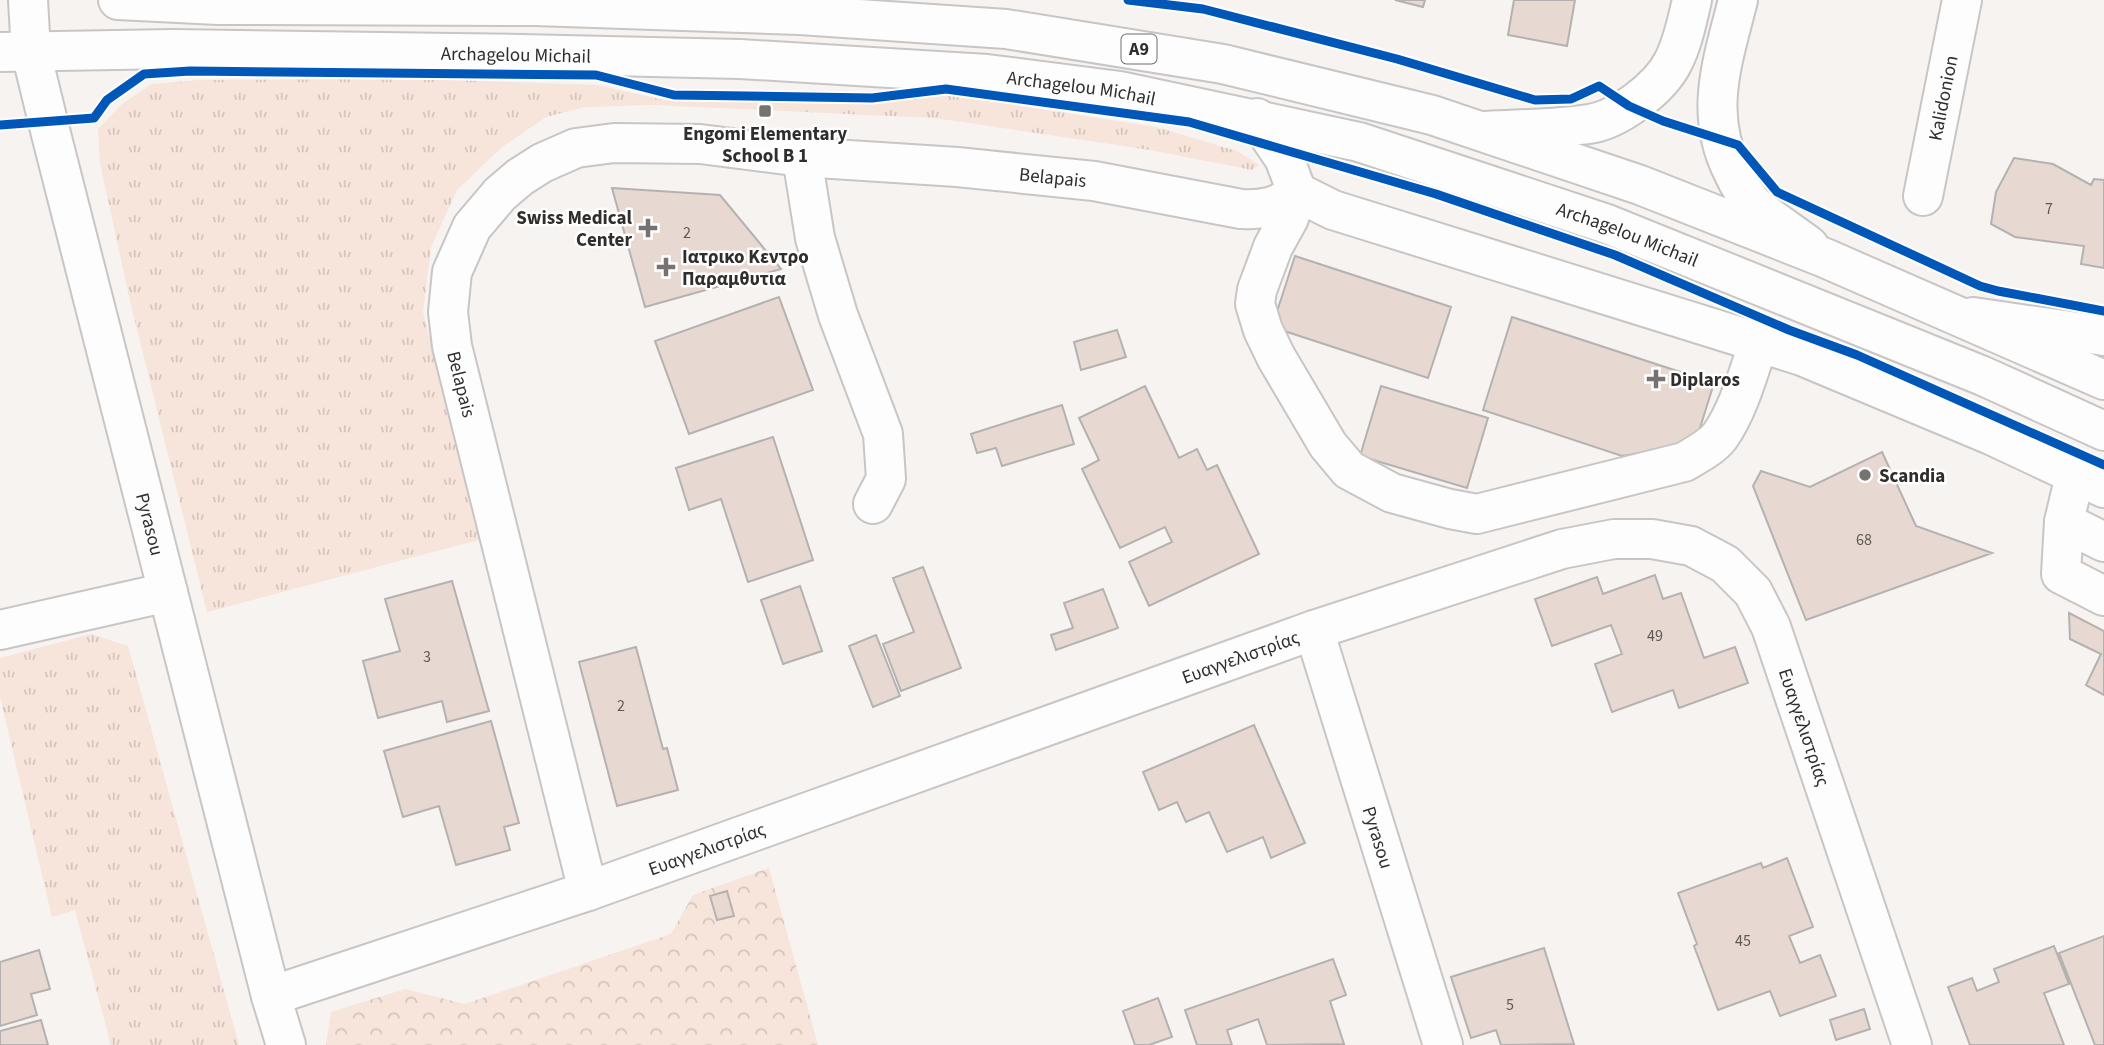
<svg xmlns="http://www.w3.org/2000/svg" width="2104" height="1045" viewBox="0 0 2104 1045" font-family="'Source Sans 3',sans-serif">
	<style>
		.grass { fill: url(#grass-tufts) }
		.park { fill: url(#park-crowns) }
		.building { fill: #e7d9d2; stroke: #b4b2b1; stroke-width: 2 }
		.lines { fill: none; stroke-linecap: round; stroke-linejoin: round }
		.minor-casing { stroke: #c8c6c5; stroke-width: 42 }
		.major-casing { stroke: #c8c6c5; stroke-width: 42 }
		.minor { stroke: #fefdfd; stroke-width: 38 }
		.major { stroke: #fefdfd; stroke-width: 38 }
		.cycleway-casing { stroke: #fff; stroke-width: 13 }
		.cycleway { stroke: #0057b8; stroke-width: 9 }
		.poi-dot { fill: #757372; stroke: #fff; stroke-width: 2.5 }
		.labels { text-anchor: middle; stroke-width: 5; stroke-linejoin: round; paint-order: stroke }
		.number-label { font-size: 16px; fill: #5e5956 }
		.shield { fill: #fff; stroke: #6e6d6c; stroke-width: 2 }
		.shield-label { font-size: 18px; font-weight: bold; fill: #302e2d }
		.street-label { font-size: 19px; fill: #302e2d; stroke: #fff }
		.poi-label { font-size: 19px; font-weight: bold; fill: #302e2d; stroke: #fff; text-anchor: start }
	</style>
	<defs>
		<pattern id="grass-tufts" width="24" height="20" patternUnits="userSpaceOnUse" patternTransform="scale(1.75)"><rect width="24" height="20" fill="#f7e4da"/><path d="M3 7l-1-3M5 7V3M7 7l1-3M15 17l-1-3M17 17v-4M19 17l1-3" fill="none" stroke="#d4c4bb"/></pattern>
		<pattern id="park-crowns" width="20" height="18" patternUnits="userSpaceOnUse" patternTransform="scale(1.75)"><rect width="20" height="18" fill="#f7e4da"/><path d="M2 6a3 3 0 1 1 6 0M12 15a3 3 0 1 1 6 0" fill="none" stroke="#d4c4bb"/></pattern>
	</defs>
	<rect width="100%" height="100%" fill="#f6f3f1"/>
	<path class="grass" d="M424,79L597,85L668,101H869L950,95L1156,127L1237,151L1259,165L1252,170L1150,150L935,118L653,105L585,107L546,117L502,147L457,190L431,247L423,312L482,539L207,612L131,305L100,163L98,129L122,104L152,84L199,80Z
		M91,634L128,646L239,1045H111L75,910L52,917L0,697V658Z"/>
	<path class="park" d="M769,868L818,1045H326L331,1012L405,989L465,1004L671,934L693,895Z"/>
	<path class="building" d="M1395,0H1425L1423,7Z
		M1514,0H1575L1567,46L1508,35Z
		M2014,158L2053,164L2091,185L2094,179L2104,180V268L2081,264L2084,246L2015,237L1991,224L1996,192Z
		M612,188L720,195L781,269L645,307Z
		M1295,256L1451,307L1428,378L1272,327Z
		M779,297L813,390L689,434L655,341Z
		M1512,317L1714,383L1695,444L1622,456L1483,410Z
		M1117,330L1126,357L1081,370L1074,342Z
		M1145,386L1179,458L1197,449L1207,470L1217,465L1259,554L1149,606L1129,562L1172,542L1165,527L1120,548L1082,469L1099,460L1079,418Z
		M1381,386L1488,418L1467,488L1360,456Z
		M1062,405L1074,444L1002,466L996,448L977,453L971,434Z
		M773,437L813,560L748,582L721,499L689,510L676,468Z
		M1882,452L1916,526L1992,553L1806,620L1753,486L1761,471L1810,487Z
		M923,567L961,668L901,691L883,644L914,632L893,578Z
		M1655,575L1663,599L1681,593L1704,658L1735,647L1748,683L1679,708L1673,690L1612,712L1595,664L1622,654L1611,625L1552,646L1535,599L1597,577L1603,594Z
		M452,581L489,711L447,722L442,701L378,718L363,661L400,651L385,599Z
		M800,586L822,651L783,664L761,600Z
		M1103,589L1118,628L1056,650L1051,635L1073,628L1064,603Z
		M2069,613L2104,631V695L2086,685L2101,654L2070,639Z
		M876,635L900,696L873,707L849,646Z
		M636,647L663,749L667,748L678,790L617,806L579,662Z
		M491,721L519,823L504,827L510,850L456,865L439,806L403,817L384,751Z
		M1254,725L1305,843L1271,858L1263,837L1227,852L1209,812L1186,822L1177,802L1159,810L1143,772Z
		M1787,858L1813,927L1789,936L1800,963L1820,955L1836,996L1780,1016L1770,991L1718,1010L1694,946L1697,944L1678,893L1761,863L1763,868Z
		M727,891L734,916L717,920L710,896Z
		M2104,936V1045H2095L2059,953Z
		M2054,946L2069,984L2044,993L2064,1045H1970L1948,987L1972,978L1977,991L1999,982L1994,969Z
		M1544,948L1574,1044L1501,1045L1496,1030L1471,1038L1451,977Z
		M39,950L50,989L31,994L37,1015L0,1026V962Z
		M1333,959L1346,995L1330,1001L1344,1044L1267,1045L1258,1019L1227,1030L1232,1045H1197L1185,1010Z
		M1158,998L1172,1037L1149,1045H1135L1123,1011Z
		M1864,1009L1870,1029L1836,1040L1830,1020Z
		M41,1020L48,1045H0V1031Z"/>
	<g class="lines">
		<g class="minor-casing">
			<g id="minor">
				<path id="s1" d="M28,0L31,52L51,134L271,996L286,1045"/>
				<path d="M1738,0C1723,60 1703,113 1733,172C1738,183 1745,195 1753,204C1769,219 1791,232 1809,246"/>
				<path d="M1257,118L1284,158L1297,192L1333,210L1802,356L1991,435L2104,488"/>
				<path d="M1486,131C1520,129 1555,129 1589,124C1618,120 1660,88 1673,62C1683,43 1687,21 1692,0"/>
				<path d="M802,157L815,238L838,315L883,434L886,479L873,504"/>
				<path d="M1297,192L1289,218L1273,247L1257,290L1255,304L1263,330L1276,357L1328,445L1349,470L1392,493L1450,509L1477,514L1684,462C1696,455 1712,447 1720,436C1739,409 1748,373 1759,342"/>
				<path id="s2" d="M1923,196L1962,0"/>
				<path d="M1973,317L2104,336"/>
				<path d="M2075,475L2064,522L2061,574L2104,596"/>
				<path d="M2064,522L2104,542"/>
				<path d="M0,630L168,592"/>
				<path id="s3" d="M1314,630L1443,1045"/>
				<path id="s4" d="M588,891L452,346L448,312L452,272L472,227L500,194L520,177L542,163L576,148L614,143L700,144L802,157L957,167L1094,181L1241,209C1265,210 1278,207 1297,192"/>
				<path id="s5" d="M271,996L588,891L1314,630L1562,549L1614,539H1652L1691,546L1725,564L1753,592L1771,627L1912,1045"/>
			</g>
		</g>
		<g class="major-casing">
			<g id="major">
				<path d="M118,0L218,5L535,6L800,15L1006,29L1223,64L1432,115L1640,185L1825,258L2104,380"/>
				<path id="s6" d="M0,52L173,49L520,54L740,59L987,74L1120,91L1359,142L1607,224L1983,376L2104,431"/>
			</g>
		</g>
		<use href="#minor" class="minor"/>
		<use href="#major" class="major"/>
		<g class="cycleway-casing">
			<path id="cycleway" d="M1128,0L1203,9L1397,59L1535,100L1571,99L1599,86L1629,106L1663,121L1738,145L1777,192L1980,286L1998,291L2104,311
				M0,125L94,118L107,100L144,74L190,71L596,75L674,95L872,98L946,89L1189,122L1436,194L1615,255L1789,330L1857,355L2104,465"/>
		</g>
		<use href="#cycleway" class="cycleway"/>
	</g>
	<g class="poi-dot">
		<rect x="758" y="104" width="14" height="14" rx="3.5"/>
		<path d="M644.5 217.5h7v7h7v7h-7v7h-7v-7h-7v-7h7z"/>
		<path d="M662.5 256.5h7v7h7v7h-7v7h-7v-7h-7v-7h7z"/>
		<path d="M1652.5 368.5h7v7h7v7h-7v7h-7v-7h-7v-7h7z"/>
		<circle cx="1865" cy="475" r="7"/>
	</g>
	<g class="labels">
		<g class="number-label">
			<text x="2049" y="214">7</text>
			<text x="687" y="238">2</text>
			<text x="1864" y="545">68</text>
			<text x="1655" y="641">49</text>
			<text x="427" y="662">3</text>
			<text x="621" y="711">2</text>
			<text x="1743" y="946">45</text>
			<text x="1510" y="1010">5</text>
		</g>
		<rect class="shield" x="1121.5" y="34.5" width="35" height="29" rx="5"/>
		<g class="shield-label">
			<text x="1139" y="55">A9</text>
		</g>
		<g class="street-label">
			<text dy="7" stroke="none"><textPath href="#s6" startOffset="516">Archagelou Michail</textPath></text>
			<text dy="7" stroke="none"><textPath href="#s6" startOffset="1083">Archagelou Michail</textPath></text>
			<text dy="7" stroke="none"><textPath href="#s2" startOffset="100">Kalidonion</textPath></text>
			<text dy="7" stroke="none"><textPath href="#s4" startOffset="1297">Belapais</textPath></text>
			<text dy="7" stroke="none"><textPath href="#s6" startOffset="1650">Archagelou Michail</textPath></text>
			<text transform="translate(462 384) rotate(76)" y="7">Belapais</text>
			<text dy="7" stroke="none"><textPath href="#s1" startOffset="539">Pyrasou</textPath></text>
			<text dy="7" stroke="none"><textPath href="#s5" startOffset="1027">Ευαγγελιστρίας</textPath></text>
			<text dy="7" stroke="none"><textPath href="#s5" startOffset="1720">Ευαγγελιστρίας</textPath></text>
			<text dy="7" stroke="none"><textPath href="#s3" startOffset="217">Pyrasou</textPath></text>
			<text dy="7" stroke="none"><textPath href="#s5" startOffset="460">Ευαγγελιστρίας</textPath></text>
		</g>
		<g class="poi-label">
			<text x="765" y="140" text-anchor="middle">Engomi Elementary<tspan x="765" dy="22">School B 1</tspan></text>
			<text x="632" y="224" text-anchor="end">Swiss Medical<tspan x="632" dy="22">Center</tspan></text>
			<text x="682" y="263">Ιατρικο Κεντρο<tspan x="682" dy="22">Παραμθυτια</tspan></text>
			<text x="1670" y="386">Diplaros</text>
			<text x="1879" y="482">Scandia</text>
		</g>
	</g>
</svg>
